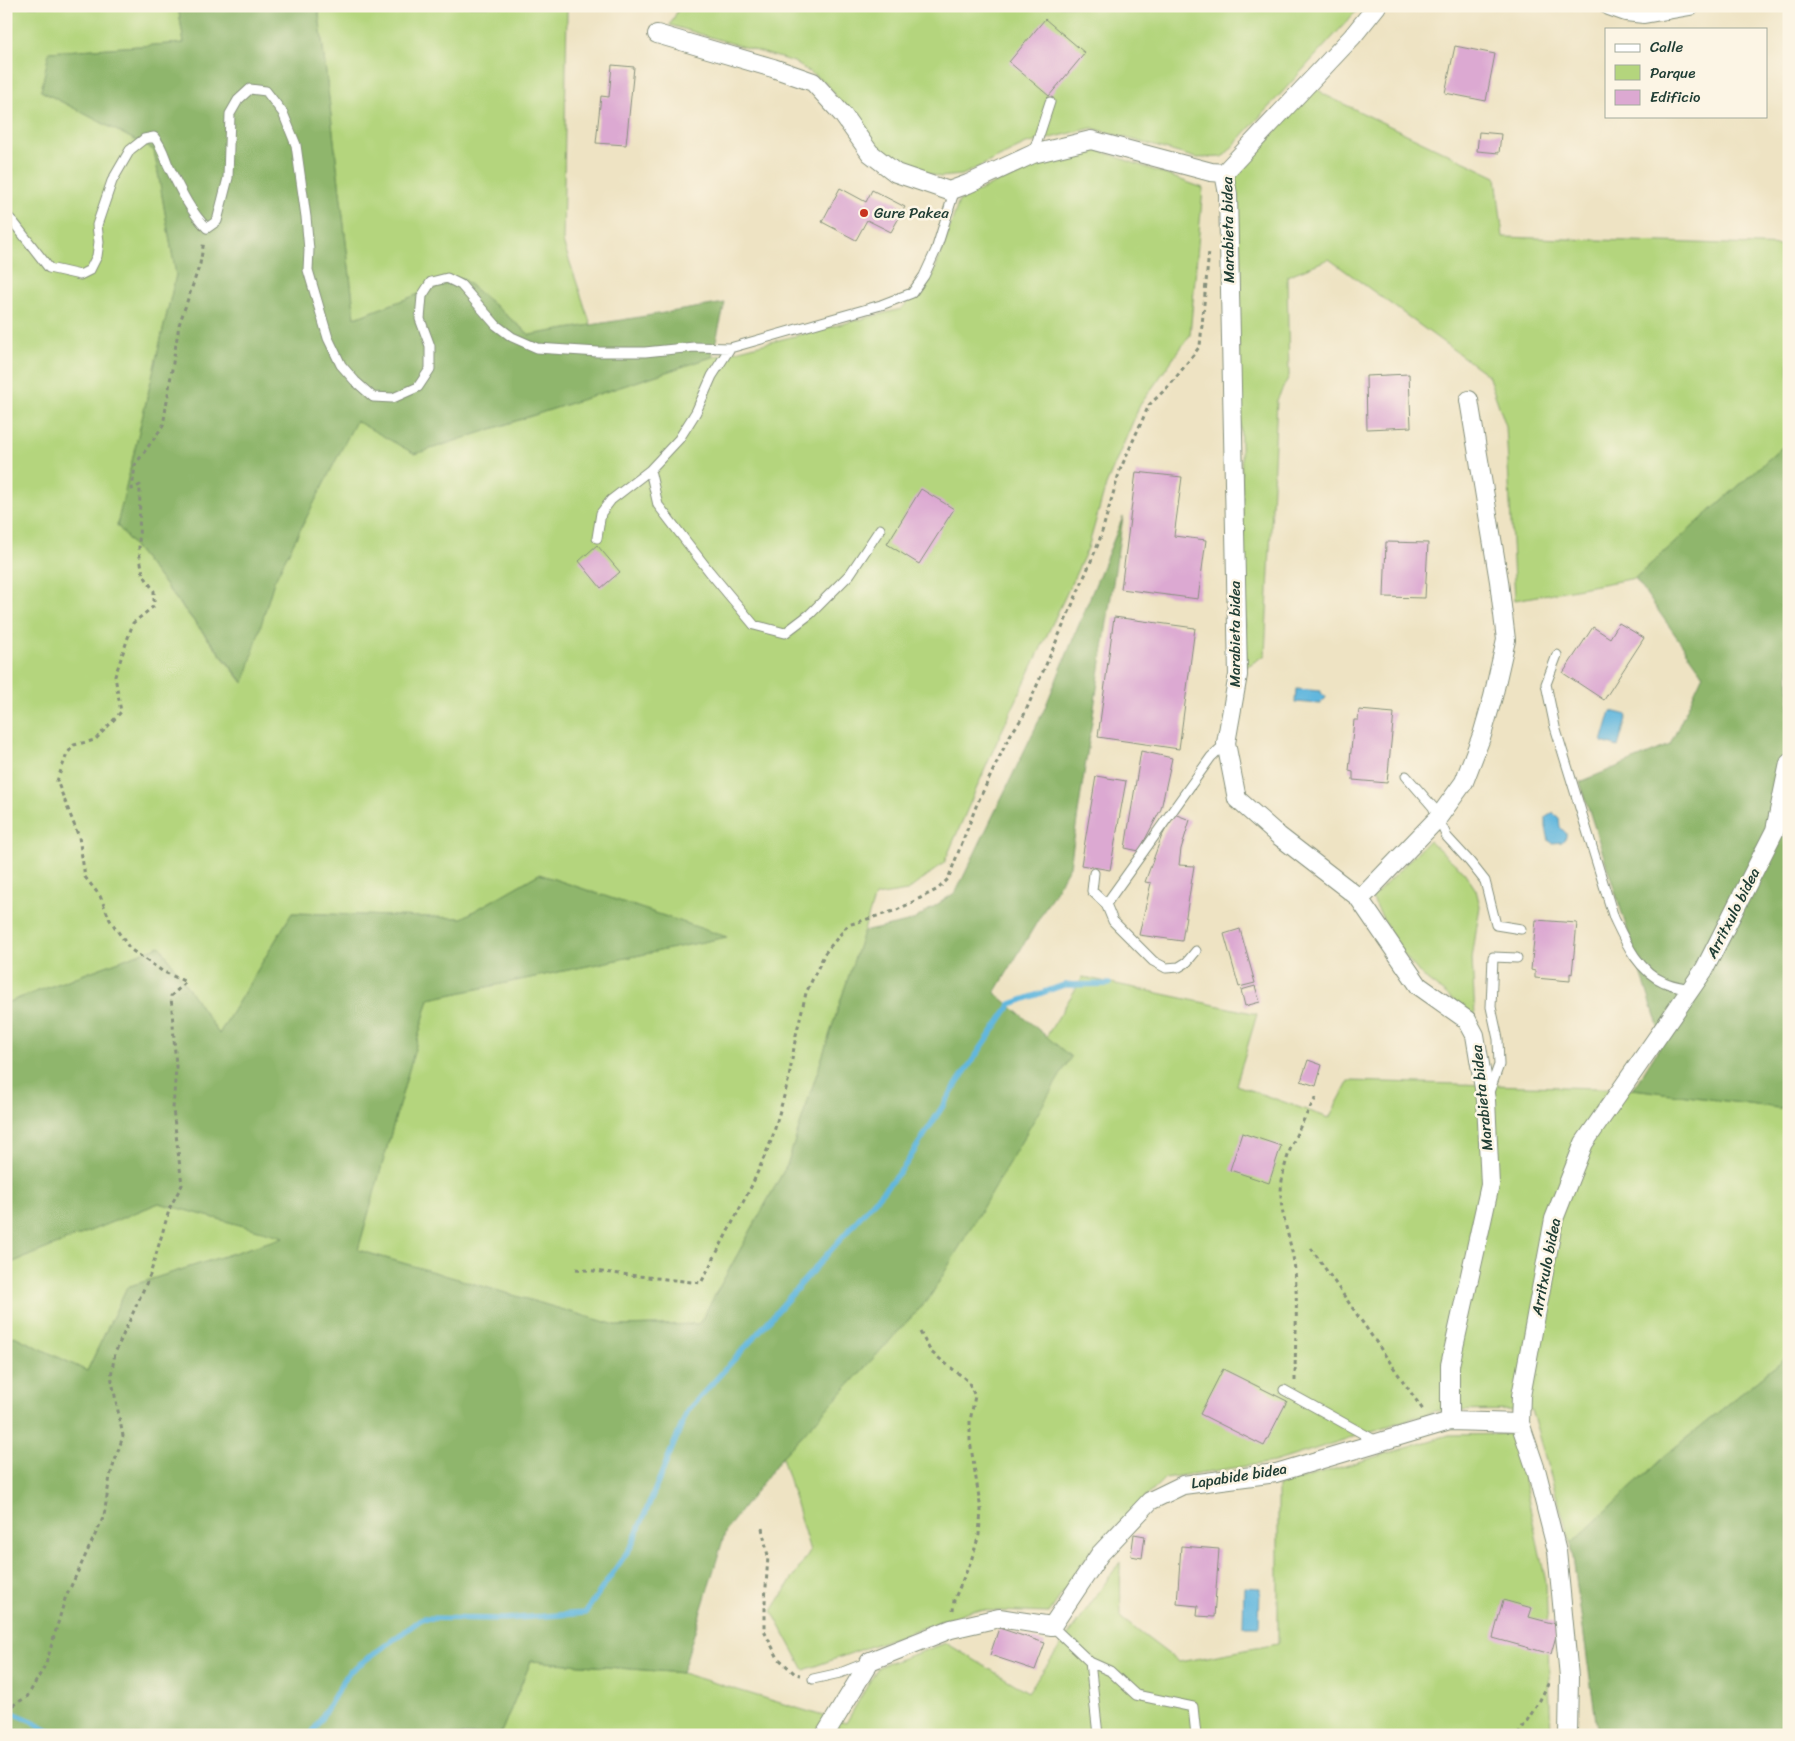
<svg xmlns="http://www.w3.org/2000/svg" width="1795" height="1741" viewBox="0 0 1795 1741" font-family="Sriracha,sans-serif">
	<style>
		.green { fill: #b4d57d; stroke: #6a8958 }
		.forest { fill: #8fb66c; stroke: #577a50 }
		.water { fill: #62b7de; stroke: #407a89 }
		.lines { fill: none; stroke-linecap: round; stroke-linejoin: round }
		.stream { stroke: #62b7de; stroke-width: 5.5 }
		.building { fill: #dca9d2 }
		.service-casing { stroke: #86907c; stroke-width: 11 }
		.minor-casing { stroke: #86907c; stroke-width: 20 }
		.path { stroke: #86907c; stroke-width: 3; stroke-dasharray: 4 4; stroke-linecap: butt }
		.service { stroke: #fff; stroke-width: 9 }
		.minor { stroke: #fff; stroke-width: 18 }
		.poi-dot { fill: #c8321e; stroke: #fcf5e5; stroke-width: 2 }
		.labels { text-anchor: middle; stroke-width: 5; stroke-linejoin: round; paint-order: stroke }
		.poi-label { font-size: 15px; fill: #1f3d34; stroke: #fcf5e5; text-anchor: start }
		.street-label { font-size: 15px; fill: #1f3d34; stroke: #fcf5e5 }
	</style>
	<rect width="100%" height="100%" fill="#fcf5e5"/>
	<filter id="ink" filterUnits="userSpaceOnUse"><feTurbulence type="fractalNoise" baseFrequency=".02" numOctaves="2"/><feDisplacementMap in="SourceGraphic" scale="10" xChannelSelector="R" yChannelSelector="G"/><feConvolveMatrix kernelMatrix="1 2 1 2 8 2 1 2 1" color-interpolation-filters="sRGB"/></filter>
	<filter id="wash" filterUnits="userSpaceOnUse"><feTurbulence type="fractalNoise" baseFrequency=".0096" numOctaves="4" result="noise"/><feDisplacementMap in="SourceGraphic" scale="20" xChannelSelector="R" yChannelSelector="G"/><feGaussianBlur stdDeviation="1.12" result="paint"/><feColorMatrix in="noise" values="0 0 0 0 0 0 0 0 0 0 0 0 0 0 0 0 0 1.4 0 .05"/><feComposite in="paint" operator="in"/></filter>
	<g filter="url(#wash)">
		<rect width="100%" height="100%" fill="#eee3c3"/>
		<path class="green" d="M6,6H178L184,43L50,52L41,91L154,150L176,275L117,525L243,683L274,581L356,420L415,454L712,357L901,309L933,276L959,201L1036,163L1098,150L1203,188L1190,335L1140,405L1106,485L1088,548L998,739L944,863L907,891L875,896L787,1165L699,1324L619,1326L358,1250L429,999L726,937L539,874L462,918L292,913L219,1034L160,946L6,1003Z
			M318,6H569L567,10L563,242L591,325L530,335L462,278L355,318Z
			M680,6H1361L1223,157L1196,158L1092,128L1026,144L962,175L940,177L896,163L867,136L826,83L794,62L670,25Z
			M1315,87L1325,95L1496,177L1503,237L1789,246V441L1635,578L1515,600L1506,426L1488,375L1329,259L1287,276L1289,376L1277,400L1265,655L1246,667L1235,176Z
			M1429,840L1464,872L1476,890L1480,906L1472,958L1475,1017L1422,976L1399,949L1372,898Z
			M1083,977L1257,1014L1236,1085L1329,1118L1349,1081L1633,1089L1779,1108L1789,1107V1355L1668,1453L1571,1544L1531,1410L1435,1411L1274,1462L1165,1478L1090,1552L1049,1613L972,1610L804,1670L772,1611L810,1551L782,1457L930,1297L1070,1057L1046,1037Z
			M159,1203L285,1237L127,1287L87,1371L14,1336L6,1340V1265Z
			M1514,1434L1546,1582L1551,1735H500L531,1661L682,1673L846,1723L878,1667L946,1643L1028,1692L1120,1562L1121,1618L1179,1662L1278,1644V1486L1449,1435Z"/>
		<path class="forest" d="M178,6H318L355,318L462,278L530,335L725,303L712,357L415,454L356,421L274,581L244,683L117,525L176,275L154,150L41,91L49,52L184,43Z
			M1789,441V1107L1779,1108L1633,1089L1663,1041L1580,782L1670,745L1703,674L1635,578Z
			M1123,517L1070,866L995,993L1071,1057L930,1297L782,1457L726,1530L682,1673L531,1661L500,1735H6V1340L14,1336L87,1371L127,1287L284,1237L159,1203L6,1265V1003L160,946L219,1034L292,913L462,918L539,874L727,937L429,999L358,1250L619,1326L699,1324L787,1165L863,932L912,921L956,892L1044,710Z
			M1789,1355V1735H1598L1571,1544L1668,1453Z"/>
		<path class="water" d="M1296,689L1321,691V693L1326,697L1325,699L1321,702V704L1295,702Z
			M1611,711L1627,715L1618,747L1602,742Z
			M1553,813L1559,818L1560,827L1566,833V837L1562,842L1553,843L1549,841L1546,827V817Z
			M1244,1587L1260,1588L1259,1626H1243Z"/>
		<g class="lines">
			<path class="stream" d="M6,1710L32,1721L57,1735
				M311,1735L349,1672L423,1618L505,1619L585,1613L632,1545L688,1410L750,1342L904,1167L960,1079L1011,1004L1064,985L1109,984"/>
		</g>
		<g id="blocks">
			<path class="building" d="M1045,19L1085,53L1049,96L1009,62Z
				M1455,46L1495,54L1486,101L1445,93Z
				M612,65L634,67L626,145L596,143L601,96L609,97Z
				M1479,132L1501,134L1499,153L1477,151Z
				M840,188L866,202L872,190L905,207L891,232L867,220L856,240L822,222Z
				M1409,374L1411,427L1367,429L1366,376Z
				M1136,472L1182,477L1174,536L1206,540L1198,599L1121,589Z
				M921,489L954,509L919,564L887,544Z
				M1386,542L1428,543L1425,598L1384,597Z
				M597,545L620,572L601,588L579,561Z
				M1114,617L1195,628L1179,749L1098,737Z
				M1619,623L1644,638L1604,700L1563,673L1593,627L1610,638Z
				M1359,710L1394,713L1387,783L1353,780V772L1349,771L1354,720H1358Z
				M1141,751L1172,758L1161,809L1139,851L1125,848Z
				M1096,776L1126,781L1110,870L1081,865Z
				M1174,814L1190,820L1181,849L1179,865L1194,866L1182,941L1139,935L1151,883L1145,882L1161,838Z
				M1536,920L1577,923L1572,974L1570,973V981L1535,978V971L1531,970Z
				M1240,929L1255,983L1239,987L1224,934Z
				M1255,986L1260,1002L1245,1006L1241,990Z
				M1308,1060L1322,1065L1316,1086L1301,1081Z
				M1242,1133L1281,1146L1269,1183L1230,1170Z
				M1223,1369L1287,1401L1264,1446L1200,1414Z
				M1134,1534L1145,1536L1142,1558L1131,1556Z
				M1181,1546L1219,1549L1214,1617L1197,1616L1198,1606L1177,1604Z
				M1503,1600L1532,1608L1529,1617L1559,1625L1551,1654L1493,1638Z
				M999,1628L1045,1643L1035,1670L990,1655Z"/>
		</g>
	</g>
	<g filter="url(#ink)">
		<use href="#blocks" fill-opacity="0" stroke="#86907c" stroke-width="1"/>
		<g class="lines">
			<g class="service-casing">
				<path id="service" d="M1033,154L1050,102
					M6,215L14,223L49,268L80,275L90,270L97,256L99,242L97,225L112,181L130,150L144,139L154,137C162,146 164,155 168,165C179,187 189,210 207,228L217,221L228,178L230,114L238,100L250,89L266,91L283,113L296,145L306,217L309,250L308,270L328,338L341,365L355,381L373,397L393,398L418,387L430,369V346L420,319L422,296L431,282L447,278L461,285L496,325L512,337L537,348L598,352H645L694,347L730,348
					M650,470L658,505L709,571L754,625L785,633L810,614L850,574L880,529
					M597,538L601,513L611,500L650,470L679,439L696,412L712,376L730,348L881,305L912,293L924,276L936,250L955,189
					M1557,655L1546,684L1555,727L1614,918C1625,941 1638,971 1664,982C1672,986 1682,987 1691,989
					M1406,776L1433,807L1447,837L1470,862L1485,881L1496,925L1521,929
					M1094,873L1092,891L1106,904L1113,921L1153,961L1166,968L1179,967L1187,962L1196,951
					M1106,904L1211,757L1226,743
					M1488,1095L1499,1065L1498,1039L1491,1007L1493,957L1517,958
					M1284,1390L1378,1442
					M1052,1626L1090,1662L1098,1735
					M1090,1662L1110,1671L1136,1695L1193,1707L1196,1735
					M813,1679L840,1673L868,1662"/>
			</g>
			<g class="minor-casing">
				<path id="minor" d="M1377,6L1352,37L1224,173L1228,194L1238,675L1226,743L1237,799L1279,836L1358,897L1419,986L1467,1020L1475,1035L1486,1100L1490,1185L1450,1365V1421
					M1609,6L1626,12L1644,14L1690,6
					M657,34L773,68L813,82L843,115L870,153L896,173L949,191L968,184L1033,154L1091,140L1211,172L1224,173
					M1358,897L1366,893L1438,818L1464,782L1482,735L1493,697L1506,640L1499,581L1469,400
					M825,1735L870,1661L951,1629L999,1618L1052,1626L1100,1554L1150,1501L1183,1485L1276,1473L1450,1421L1520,1423
					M1568,1735L1569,1677L1557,1551L1537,1473L1520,1423L1521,1396L1554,1219L1584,1143L1704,970L1775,830L1789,763"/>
			</g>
			<path class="path" d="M1311,1248L1423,1410
				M576,1269L701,1283L752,1185L772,1139L789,1078L796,1035L806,993L825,953L848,925L897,910L938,889L948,879L977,804L1009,737L1024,715L1080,587L1099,542L1120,470L1149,405L1171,384L1200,346L1209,251
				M920,1332L931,1352L968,1381L975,1396L970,1421V1441L981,1510L979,1535L971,1561L954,1600L953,1611
				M1295,1381C1295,1344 1298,1307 1295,1270C1293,1251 1287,1233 1283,1214C1274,1173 1297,1130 1317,1096
				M762,1528L768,1556L765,1602V1633L778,1658L795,1674L800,1675
				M8,1735V1708L27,1697L46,1664L65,1599L104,1516L110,1476L123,1436L111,1376L115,1353L150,1275L170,1207L182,1185L173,1109L176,1067L171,996L186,982L162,971L130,949L110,920L100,896L85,877L79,837L57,781L67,754L74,745L95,740L121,712L115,676L133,623L154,606V591L143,574L139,551L140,485L132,489L135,465L163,426L179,325L200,264L204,241
				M1518,1735L1540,1700L1550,1680"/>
			<use href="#service" class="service"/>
			<use href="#minor" class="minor"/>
		</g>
	</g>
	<circle class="poi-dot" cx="864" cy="213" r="5"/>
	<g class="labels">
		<g class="poi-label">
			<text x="874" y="218">Gure Pakea</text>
		</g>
		<g class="street-label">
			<text transform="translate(1228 230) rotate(-91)" y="5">Marabieta bidea</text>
			<text transform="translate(1235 634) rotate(-90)" y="5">Marabieta bidea</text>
			<text transform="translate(1733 913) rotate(-63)" y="5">Arritxulo bidea</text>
			<text transform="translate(1482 1098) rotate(-96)" y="5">Marabieta bidea</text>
			<text transform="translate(1546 1267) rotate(-79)" y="5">Arritxulo bidea</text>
			<text transform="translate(1239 1476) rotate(-9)" y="5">Lapabide bidea</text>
		</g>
	</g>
	<rect width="1795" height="1741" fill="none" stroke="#fcf5e5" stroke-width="25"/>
	<rect x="1605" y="28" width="162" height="90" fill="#fcf5e5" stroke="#a4ab9e"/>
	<rect x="1615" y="44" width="25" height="8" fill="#ffffff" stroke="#a4ab9e"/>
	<text x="1650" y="52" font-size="15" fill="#1f3d34">Calle</text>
	<rect x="1615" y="65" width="25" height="15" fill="#b4d57d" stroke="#a4ab9e"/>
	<text x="1650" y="78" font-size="15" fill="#1f3d34">Parque</text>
	<rect x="1615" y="90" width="25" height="15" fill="#dca9d2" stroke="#a4ab9e"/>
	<text x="1650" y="102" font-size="15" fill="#1f3d34">Edificio</text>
</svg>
